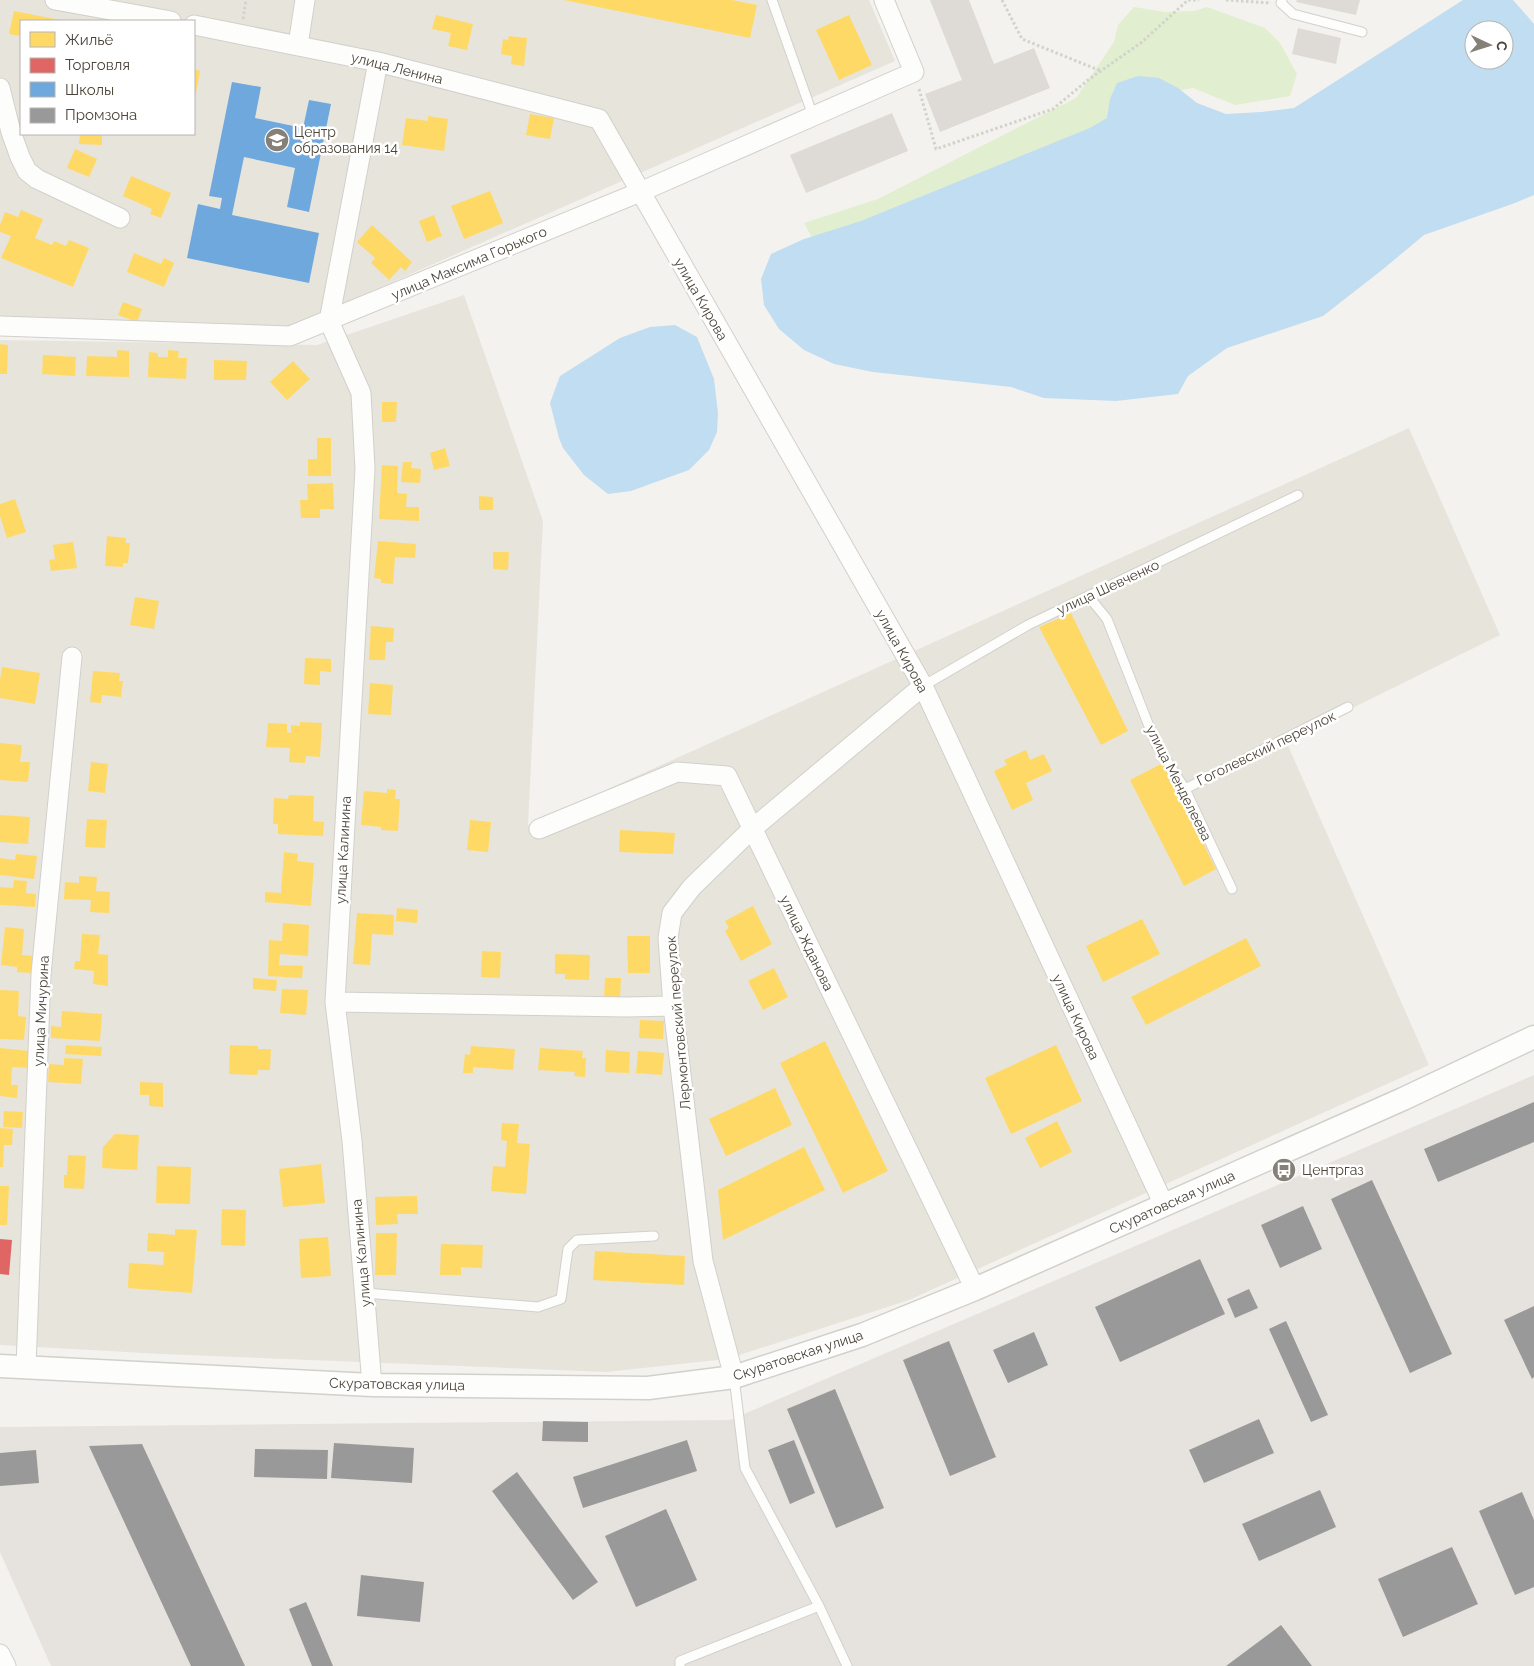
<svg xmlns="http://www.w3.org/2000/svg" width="1534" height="1666" viewBox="0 0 1534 1666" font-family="Raleway,sans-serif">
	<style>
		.residential { fill: #e7e4dc; fill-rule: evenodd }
		.industrial { fill: #e6e2de }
		.green { fill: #e1eecf }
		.water { fill: #c0ddf1; fill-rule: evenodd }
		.homes { fill: #ffd966 }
		.shops { fill: #e06666 }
		.schools { fill: #6fa8dc }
		.industry { fill: #999 }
		.building { fill: #dedbd6 }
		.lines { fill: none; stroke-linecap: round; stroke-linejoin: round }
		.service-casing { stroke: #d2d0cb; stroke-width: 11 }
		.minor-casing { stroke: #d2d0cb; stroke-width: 21 }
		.tertiary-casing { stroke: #d2d0cb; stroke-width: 25 }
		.path { stroke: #d3d2cc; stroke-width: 3; stroke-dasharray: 2.5 2.5; stroke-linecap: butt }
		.service { stroke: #fdfdfc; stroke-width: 9 }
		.minor { stroke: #fdfdfc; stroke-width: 19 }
		.tertiary { stroke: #fdfdfc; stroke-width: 22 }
		.labels { text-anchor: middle; stroke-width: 5; stroke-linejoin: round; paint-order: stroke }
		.street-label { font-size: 14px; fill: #4b4439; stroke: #fff }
		.poi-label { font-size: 14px; fill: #4b4439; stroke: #fff; text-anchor: start }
	</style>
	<rect width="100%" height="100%" fill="#f4f2ee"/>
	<path class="residential" d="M0,0H869L895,61L288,328L0,318ZM21,21H194V134H21Z
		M464,295L543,521L528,825L1409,428L1500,635L1286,741L1429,1065L909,1300L727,1359L606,1372L162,1354L0,1345V340L317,345Z"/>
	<path class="industrial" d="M1534,1075V1666H51L0,1552V1427L730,1420Z"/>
	<path class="green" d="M1134,7L1164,12L1194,11L1207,7L1265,28L1280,43L1297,74L1290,96L1235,105L1193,88L1164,93L1141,121L816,245L804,223L878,199L1076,98L1114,42L1118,25Z"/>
	<path class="water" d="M1463,0H1513L1534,24V195L1515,203L1424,235L1382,270L1323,316L1227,348L1188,376L1178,394L1116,401L1044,398L1011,387L873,372L834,364L804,350L779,329L764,305L761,279L771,254L804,239L861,221L1090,128L1107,118L1110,99L1117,83L1138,76L1159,78L1178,88L1197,103L1226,114L1261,112L1294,108ZM1474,30H1504V60H1474Z
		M675,325L697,337L714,379L718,413L717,432L709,450L689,470L631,491L608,494L584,475L563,448L559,438L550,403L560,376L620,338L650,327Z"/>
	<path class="homes" d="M564,0H732L757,5L750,38Z
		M14,11L60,20L59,21H21V36L9,34Z
		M436,15L473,24L467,50L448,46L451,33L432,29Z
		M849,15L872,65L839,80L816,30Z
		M509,36L527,38L524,66L511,64L512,56L501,54L503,39L508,40Z
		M194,69L200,71L195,98H194Z
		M530,114L554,118L550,139L526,135Z
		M428,116L448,119L444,151L402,145L406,118L428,121Z
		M80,134H102V145L79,144Z
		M75,149L97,159L89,177L67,168Z
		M131,176L171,193L161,218L150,214L152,209L123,196Z
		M490,191L503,223L464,239L451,206Z
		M21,210L43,219L35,238L52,245L54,241L66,246L69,240L89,248L73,287L1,258L11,236L0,232V225L5,212L18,217Z
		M434,215L442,236L427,242L419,221Z
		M372,225L412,262L405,271L401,267L389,280L371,263L375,258L357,242Z
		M134,253L161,264L164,258L174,263L164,287L127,272Z
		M123,302L142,309L137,322L118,315Z
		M0,344L8,345L7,374H0Z
		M117,350L129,351V377L86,376L87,356L117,357Z
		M168,350L179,351L178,358H187L186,379L148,377L149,352L158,353V357H168Z
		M43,355L76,357L75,376L42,374Z
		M214,360L247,361L246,380H214Z
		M293,361L310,379L287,400L270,382Z
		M382,402H397L396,422H382Z
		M317,438H331V476H308V459H317Z
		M445,448L450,466L434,470L430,453Z
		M403,462H412L411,468L421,469L420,483L401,482Z
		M382,465L398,466L397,493L407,494L406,507H419V521L379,519Z
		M333,483L334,509H320V518H301L300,500H308L307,484Z
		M479,496L493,497V510H479Z
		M15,499L26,532L7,538L0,516V504Z
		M107,536L126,538V543H130L128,563H123V567L105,566Z
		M378,541L416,544L415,558L395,557L393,584L381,583V579L374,578Z
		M73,542L77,568L51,571L49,560L55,559L53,545Z
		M493,552H509L508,570L493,569Z
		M135,597L159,601L154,629L130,625Z
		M1071,613L1128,731L1101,745L1039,627Z
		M371,626L394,628L393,642H386L385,660H369Z
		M305,658L331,659V672L320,671V685L304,684Z
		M2,667L40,673L35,704L0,698V680Z
		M93,671L120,673L119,681H123L121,697L102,695L101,703L90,702Z
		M370,683L393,685L391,715L368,714Z
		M300,722L322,723L320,757L306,756L305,763L289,762L290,748L266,747L268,723L287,724V732L291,733V725L300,726Z
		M0,743L22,745L20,762H30L28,782L0,780Z
		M1026,750L1030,760L1044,754L1052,771L1026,783L1033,800L1012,810L994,771L1007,765L1004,760Z
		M91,762L108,764L105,793L88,791Z
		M1163,763L1216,869L1184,886L1130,780Z
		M387,789L396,790L395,799H400L398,831L381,830V827L361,825L364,791L387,793Z
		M289,795L314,796L313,821L324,822L323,836L278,834V824H273L274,798L288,799Z
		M0,815L30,817L28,844L0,842Z
		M87,819L107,820L105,848L85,847Z
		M470,820L491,822L488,852L467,850Z
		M620,830L675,833L673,854L619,852Z
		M284,852L298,854L297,861L314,863L311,906L265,902V892L281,893Z
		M16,854L37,856L34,879L0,875V858L15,860Z
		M79,876L97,877L96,891L110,892L109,913L90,912L91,900L64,899L65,882L79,883Z
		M14,880L27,881L26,893L36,894L35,907L0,905V887L13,888Z
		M753,906L772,944L741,961L725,931L729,928L725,921Z
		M397,908L418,910L417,923L396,921Z
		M357,913L394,915L393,935L372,934L370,965L353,964Z
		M1142,919L1160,954L1103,982L1086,946Z
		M283,923L309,925L308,956L280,954L279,965L303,966L302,978L268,976L269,940L282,941Z
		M5,927L24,929L22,955L33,956L32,973L17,972V967L1,965Z
		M82,934L100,935L98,954L108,955V986L93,984L94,971L74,969L75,961H80Z
		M627,936H650V973H628Z
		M1246,938L1261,966L1146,1025L1131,997Z
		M482,951L501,952L500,978L481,977Z
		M555,954L590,955L589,980L565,979V974H555Z
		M774,968L788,997L763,1010L748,981Z
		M253,978L277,980L276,991L253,989Z
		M605,978H621L620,999H604Z
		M282,989L308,990L306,1015L280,1013Z
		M0,990L19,991L18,1016L26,1017L24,1040L0,1039Z
		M62,1011L102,1014L100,1041L51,1038V1026L61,1027Z
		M640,1020L664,1021L663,1039L639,1038Z
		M825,1041L888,1171L843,1193L780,1063Z
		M66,1045L102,1047L101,1056L65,1054Z
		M230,1045L258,1046V1049H271L270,1070H258L257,1075L229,1074Z
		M1056,1045L1082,1101L1011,1134L985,1078Z
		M471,1046L515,1049L513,1070L473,1067V1073H463L465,1054L470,1055Z
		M0,1048L29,1051L28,1068L12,1067L11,1085H18L17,1098L0,1096Z
		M540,1048L583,1051L582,1058H586L585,1077L574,1076L575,1072L538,1070Z
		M606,1050L630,1052L629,1073L605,1072Z
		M638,1051L664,1053L662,1075L636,1073Z
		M64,1058L83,1059L81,1084L48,1082L49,1064L64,1065Z
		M140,1082L163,1083V1107L149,1106V1095H140Z
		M775,1088L792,1125L726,1156L709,1119Z
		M4,1111L23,1112L22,1128L3,1127Z
		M1057,1121L1072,1152L1040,1168L1025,1138Z
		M502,1123L519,1124L517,1143L530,1144L526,1194L491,1191L493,1166L505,1167L507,1141L501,1140Z
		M0,1128L13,1129L12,1145H4L3,1167H0Z
		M115,1134L139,1135L137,1170L102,1168L103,1147Z
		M804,1147L825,1190L723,1240L718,1190Z
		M68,1155L86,1156L84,1189L64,1188V1175H67Z
		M321,1164L325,1203L283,1207L279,1169Z
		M157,1166L191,1167L190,1204L156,1203Z
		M0,1186H9L7,1225H0Z
		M417,1196L418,1214H397L398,1224L376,1225L375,1197Z
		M222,1209L246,1210L245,1246L221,1245Z
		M175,1229L197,1230L192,1293L128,1288L129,1263L163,1265L164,1252L147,1251L148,1233L175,1235Z
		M376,1233H397L396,1275H375Z
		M328,1237L331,1276L301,1278L299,1239Z
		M441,1244L483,1245L482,1268L461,1267V1275H440Z
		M595,1251L685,1256L684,1285L593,1280Z"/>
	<path class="shops" d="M0,1239L12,1240L9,1275L0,1274Z"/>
	<path class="schools" d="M232,82L261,87L255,118L303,128L309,100L331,104L309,212L287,207L295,168L244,157L232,215L319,233L309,283L187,258L198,204L220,209L222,198L209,196Z"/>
	<path class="industry" d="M1534,1102V1142L1438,1182L1424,1149Z
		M1372,1180L1452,1354L1410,1373L1331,1199Z
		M1303,1206L1322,1249L1280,1268L1261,1225Z
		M1200,1259L1225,1314L1120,1362L1095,1307Z
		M1249,1289L1258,1308L1235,1318L1227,1299Z
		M1534,1306V1377L1532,1379L1504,1320Z
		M1286,1321L1328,1415L1311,1422L1269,1329Z
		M1034,1332L1048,1365L1008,1383L993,1350Z
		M949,1341L996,1457L950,1476L903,1360Z
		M835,1389L884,1508L836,1528L787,1409Z
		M1259,1419L1274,1453L1204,1483L1189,1450Z
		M543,1421L588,1422V1442L542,1441Z
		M687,1440L697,1471L583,1508L573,1477Z
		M794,1440L815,1493L790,1504L768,1450Z
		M334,1443L414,1448L412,1483L331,1478Z
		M142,1444L245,1666H191L89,1446Z
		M255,1449L328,1450L327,1479L254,1477Z
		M36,1450L39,1483L0,1486V1453Z
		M517,1472L598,1582L573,1600L492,1491Z
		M1320,1490L1336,1527L1259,1561L1242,1524Z
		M1522,1492L1534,1520V1587L1515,1595L1479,1511Z
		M666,1509L697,1580L636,1607L605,1536Z
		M1452,1547L1478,1604L1403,1637L1378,1579Z
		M361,1575L424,1582L420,1622L357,1616Z
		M306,1602L333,1666H312L289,1609Z
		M1281,1625L1312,1666H1226Z"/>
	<path class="building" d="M930,0H969L994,64L1034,48L1050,88L940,132L925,94L962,80Z
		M1297,0H1360L1356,15L1296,2Z
		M1298,28L1341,38L1336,64L1292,54Z
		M892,113L908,151L806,193L790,155Z"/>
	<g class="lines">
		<g class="service-casing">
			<path id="service" d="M772,0L813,116
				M1282,0L1281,3L1293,14L1362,32
				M1089,597L1107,619L1156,744L1185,789L1232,889
				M923,686L1028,625L1298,495
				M1185,789L1348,707
				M365,1293L538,1307L561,1299L568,1249L577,1240L654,1236
				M734,1377L745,1468L819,1606L847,1666
				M680,1666V1661L819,1606"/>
		</g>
		<g class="minor-casing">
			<path id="minor" d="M55,0L171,21
				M194,25L378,62L599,119L923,686L1164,1205
				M298,45L305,0
				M0,88L11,132L20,157L27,171L37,179L120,218
				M329,321L361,393L365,469L335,1002L352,1141L372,1385
				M329,321L378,62
				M0,326L290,336L640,192L914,72L884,0
				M539,829L677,772L727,776L975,1289
				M335,1002L626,1007L673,1006
				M26,1367L41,974L72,657
				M734,1377L703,1261L673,1006L668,938L672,913L692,887L752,829L923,686
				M0,1654L6,1666"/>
		</g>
		<g class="tertiary-casing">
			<path id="tertiary" d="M0,1366L372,1385L648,1388L734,1377L862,1335L975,1289L1403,1099L1534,1037"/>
		</g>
		<path class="path" d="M1002,0L1022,39L1101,71
			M1226,0L1271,3
			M243,19L246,0
			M919,89L936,149L1053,109L1088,80L1142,42L1188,0H1199"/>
		<use href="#service" class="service"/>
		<use href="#minor" class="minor"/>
		<use href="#tertiary" class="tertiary"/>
	</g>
	<defs>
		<g id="school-disc" transform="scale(1.25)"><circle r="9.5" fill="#868178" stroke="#fff"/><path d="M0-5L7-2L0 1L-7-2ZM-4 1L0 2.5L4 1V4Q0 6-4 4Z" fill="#fff"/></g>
		<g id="bus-disc" transform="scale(1.25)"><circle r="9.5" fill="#868178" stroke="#fff"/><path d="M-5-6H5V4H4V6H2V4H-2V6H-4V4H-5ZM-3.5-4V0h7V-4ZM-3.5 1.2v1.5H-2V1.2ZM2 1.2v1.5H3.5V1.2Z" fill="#fff"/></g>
	</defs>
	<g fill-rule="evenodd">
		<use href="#school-disc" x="277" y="140"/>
		<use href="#bus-disc" x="1284" y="1170"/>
	</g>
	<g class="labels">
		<g class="street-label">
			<text transform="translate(397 68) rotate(14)" y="5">улица Ленина</text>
			<text transform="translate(469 263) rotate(-23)" y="5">улица Максима Горького</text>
			<text transform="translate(701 299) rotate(60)" y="5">улица Кирова</text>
			<text transform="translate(1108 587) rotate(-25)" y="5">улица Шевченко</text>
			<text transform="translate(902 651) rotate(61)" y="5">улица Кирова</text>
			<text transform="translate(1266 748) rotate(-26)" y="5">Гоголевский переулок</text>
			<text transform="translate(1179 783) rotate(63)" y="5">улица Менделеева</text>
			<text transform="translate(343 850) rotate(-87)" y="5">улица Калинина</text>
			<text transform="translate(807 943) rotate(64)" y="5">улица Жданова</text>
			<text transform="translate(41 1011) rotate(-87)" y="5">улица Мичурина</text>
			<text transform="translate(1076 1017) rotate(65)" y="5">улица Кирова</text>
			<text transform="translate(678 1023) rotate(-95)" y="5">Лермонтовский переулок</text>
			<text transform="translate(1172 1202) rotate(-24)" y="5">Скуратовская улица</text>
			<text transform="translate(361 1253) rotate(-95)" y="5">улица Калинина</text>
			<text transform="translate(798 1355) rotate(-18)" y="5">Скуратовская улица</text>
			<text transform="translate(397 1384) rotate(1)" y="5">Скуратовская улица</text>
		</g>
		<g class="poi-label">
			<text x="294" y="137">Центр<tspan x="294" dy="16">образования 14</tspan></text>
			<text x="1302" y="1175">Центргаз</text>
		</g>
	</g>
	<rect x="20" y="20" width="175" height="115" fill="#ffffff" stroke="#b7b4b0"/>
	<rect x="30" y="32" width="25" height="15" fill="#ffd966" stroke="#b7b4b0"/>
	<text x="65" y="45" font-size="15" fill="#4b4439">Жильё</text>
	<rect x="30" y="58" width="25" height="15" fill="#e06666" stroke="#b7b4b0"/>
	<text x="65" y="70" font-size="15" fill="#4b4439">Торговля</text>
	<rect x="30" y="82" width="25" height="15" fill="#6fa8dc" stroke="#b7b4b0"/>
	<text x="65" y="95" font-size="15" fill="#4b4439">Школы</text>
	<rect x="30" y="108" width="25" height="15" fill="#999999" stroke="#b7b4b0"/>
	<text x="65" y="120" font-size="15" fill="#4b4439">Промзона</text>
	<g transform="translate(1489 45) rotate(94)"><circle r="24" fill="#ffffff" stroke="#b7b4b0"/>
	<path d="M0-4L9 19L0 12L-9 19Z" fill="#868178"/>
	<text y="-8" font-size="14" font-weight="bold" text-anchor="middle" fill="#4b4439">С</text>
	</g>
</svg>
